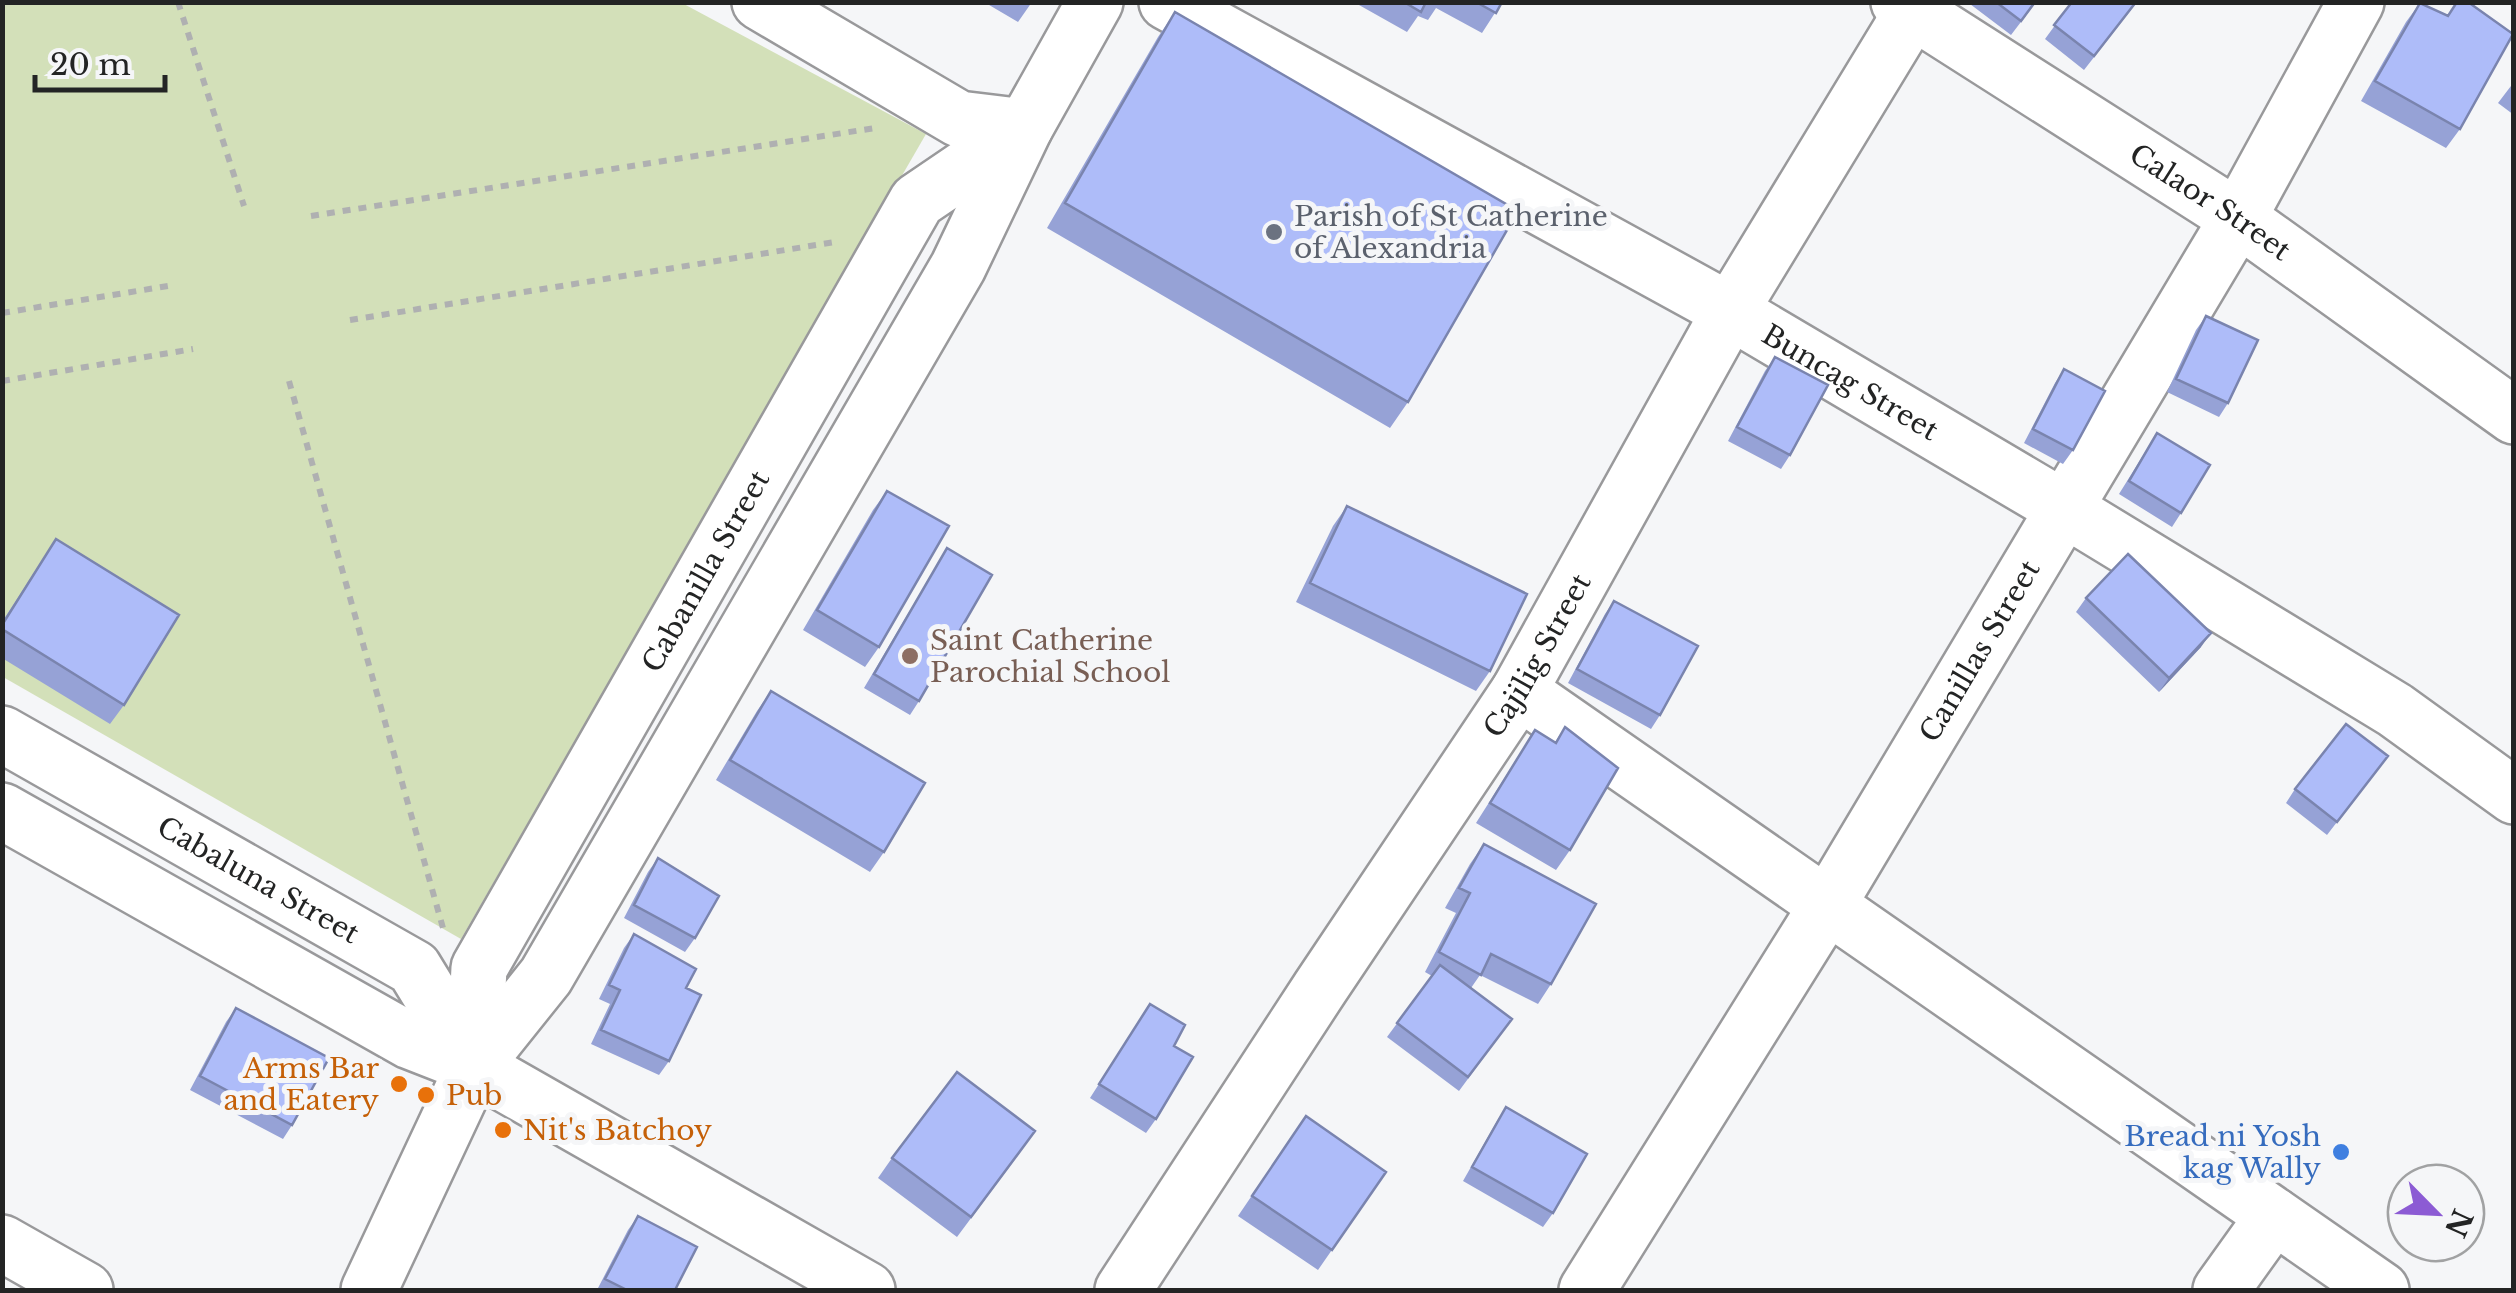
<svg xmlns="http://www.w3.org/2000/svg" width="2516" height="1293" viewBox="0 0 2516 1293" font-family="'Libre Baskerville',serif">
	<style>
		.green { fill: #d3e0b9 }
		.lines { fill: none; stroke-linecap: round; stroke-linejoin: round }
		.minor-casing { stroke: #99999b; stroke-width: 60 }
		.path { stroke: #afb0b1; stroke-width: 6; stroke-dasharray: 8 8; stroke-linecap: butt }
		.minor { stroke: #fff; stroke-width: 55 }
		.wall { fill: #96a2d6 }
		.shaded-wall { fill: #7a84ae }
		.building { fill: #aebcf9; stroke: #7a84ae; stroke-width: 2.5 }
		.worship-dot { fill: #6b7280; stroke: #f5f6f8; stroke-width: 4 }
		.education-dot { fill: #8d6e63; stroke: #f5f6f8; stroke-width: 4 }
		.food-dot { fill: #e8710a; stroke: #f5f6f8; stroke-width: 4 }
		.shop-dot { fill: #3f7fe0; stroke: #f5f6f8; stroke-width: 4 }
		.labels { text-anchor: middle; stroke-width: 10; stroke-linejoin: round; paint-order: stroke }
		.street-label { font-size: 28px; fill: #232424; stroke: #f5f6f8 }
		.worship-label { font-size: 28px; fill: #5b616d; stroke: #f5f6f8; text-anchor: start }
		.education-label { font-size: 28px; fill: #785e54; stroke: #f5f6f8; text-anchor: start }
		.food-label { font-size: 28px; fill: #c56008; stroke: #f5f6f8; text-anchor: start }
		.shop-label { font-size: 28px; fill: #366cbe; stroke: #f5f6f8; text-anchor: end }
	</style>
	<rect width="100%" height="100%" fill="#f5f6f8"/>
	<path class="green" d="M3,3H682L926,134L461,939L3,677Z"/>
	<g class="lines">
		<g class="minor-casing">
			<g id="minor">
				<path d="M760,2L959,119L1025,127"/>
				<path id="s1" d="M1167,2L1730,311L2065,509L2395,710L2514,796"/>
				<path id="s2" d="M1899,2L2238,218L2514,416"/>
				<path d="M1519,691L2381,1290"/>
				<path id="s3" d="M2,734L414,968L474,1066"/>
				<path d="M2,811L410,1041L474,1066L867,1290"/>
				<path id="s4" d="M474,1066L479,968L917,201L1023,129"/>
				<path d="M2,1243L85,1290"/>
				<path d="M369,1290L474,1066L546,976L958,267L1025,127L1095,2"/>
				<path id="s5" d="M1123,1290L1320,988L1519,691L1730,311L1918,2"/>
				<path id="s6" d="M1587,1290L1827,906L2238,218L2356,2"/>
				<path d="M2221,1290L2274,1216"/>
			</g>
		</g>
		<path class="path" d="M178,2L244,206
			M311,216L875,128
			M2,313L174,285
			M350,320L835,242
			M2,381L193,349
			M289,381L443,928"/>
		<use href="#minor" class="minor"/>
	</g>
	<path class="wall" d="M984,2H1032L1018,22Z
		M1360,2H1502L1482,33L1436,8L1428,20L1418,16L1407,32L1359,5Z
		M1970,2H2036L2011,35L1970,4Z
		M2072,2H2137L2084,70L2045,39Z
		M2420,3L2460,129L2446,148L2361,101L2406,22Z
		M1175,12L1408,402L1390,428L1047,228L1158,37Z
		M2514,82V115L2498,103Z
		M2206,316L2228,403L2219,417L2167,392L2196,330Z
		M1775,357L1790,455L1781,469L1728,441L1765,371Z
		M2064,369L2073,450L2063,464L2024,443L2055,383Z
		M2157,433L2181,513L2172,527L2119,494Z
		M887,491L879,647L865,667L803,630L873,510Z
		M1347,506L1490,671L1476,691L1296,602L1333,526Z
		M56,539L124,705L110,724L2,658V622Z
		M947,548L919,701L910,715L864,688Z
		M2086,598L2201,647L2159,692L2076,612Z
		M1614,601L1660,715L1651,729L1568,683L1605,614Z
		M771,691L884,852L870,872L716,780L757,711Z
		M1565,727L1570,850L1556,870L1476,823L1535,730L1555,742Z
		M2388,756L2327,835L2286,803L2295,789Z
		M1484,844L1551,984L1538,1004L1480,975L1471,988L1512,1019L1459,1091L1387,1037L1432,976L1425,972L1456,913L1445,908L1470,864Z
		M658,858L695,938L685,952L624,918L648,872Z
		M634,934L686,988L669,1061L659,1075L591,1044L610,1004L599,999L624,948Z
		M1150,1004L1156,1119L1146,1133L1090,1098Z
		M236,1008L292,1125L283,1139L190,1090L226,1022Z
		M1506,1107L1553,1213L1543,1227L1463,1181L1497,1121Z
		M1306,1116L1386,1172L1318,1270L1238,1216Z
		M1021,1151L957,1237L878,1178L892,1158Z
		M638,1216L675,1290H597L628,1230Z"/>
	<path class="shaded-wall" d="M2211,633L2201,647L2159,692L2169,678Z"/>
	<path class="building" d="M1404,2H1426L1421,12Z
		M1476,2H1502L1496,13Z
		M1996,2H2035L2021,21Z
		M2072,2H2136L2094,56L2054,25Z
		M2457,2H2468L2513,34L2460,129L2375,81L2420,3L2448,16Z
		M1175,12L1518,211L1408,402L1065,203Z
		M2206,316L2258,340L2228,403L2176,379Z
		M1775,357L1828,385L1790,455L1737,427Z
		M2064,369L2105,391L2073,450L2033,429Z
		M2157,433L2210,465L2181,513L2129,481Z
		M887,491L949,526L879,647L817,610Z
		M1347,506L1527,594L1490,671L1310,583Z
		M56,539L179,615L124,705L2,629V625Z
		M947,548L992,575L919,701L874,674Z
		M2128,554L2211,633L2169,678L2086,598Z
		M1614,601L1698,646L1660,715L1577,669Z
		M771,691L925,783L884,852L730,760Z
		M2346,724L2388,756L2337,822L2295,789Z
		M1565,727L1618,768L1570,850L1490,803L1535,730L1556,743Z
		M1484,844L1596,904L1551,984L1491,954L1481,975L1439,952L1470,893L1459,888Z
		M658,858L719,896L695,938L634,905Z
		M634,934L696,969L686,988L701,995L669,1061L601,1030L620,990L609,985Z
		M1440,965L1512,1019L1468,1077L1397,1023Z
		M1150,1004L1185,1025L1174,1046L1193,1057L1156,1119L1099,1084Z
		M236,1008L329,1058L292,1125L200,1076Z
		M957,1072L1035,1131L971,1217L892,1158Z
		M1506,1107L1587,1154L1553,1213L1472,1167Z
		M1306,1116L1386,1172L1332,1250L1252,1196Z
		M638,1216L697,1247L675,1290H627L605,1279Z"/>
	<circle class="worship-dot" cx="1274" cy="232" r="10"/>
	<circle class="education-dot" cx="910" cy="656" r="10"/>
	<g class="food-dot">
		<circle cx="399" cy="1084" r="10"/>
		<circle cx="426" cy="1095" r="10"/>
		<circle cx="503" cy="1130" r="10"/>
	</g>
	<circle class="shop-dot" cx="2341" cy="1152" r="10"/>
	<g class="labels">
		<g class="street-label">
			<text dy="10" stroke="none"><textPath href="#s2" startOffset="370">Calaor Street</textPath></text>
			<text dy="10" stroke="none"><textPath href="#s1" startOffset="782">Buncag Street</textPath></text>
			<text dy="10" stroke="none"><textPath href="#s4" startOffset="555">Cabanilla Street</textPath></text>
			<text dy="10" stroke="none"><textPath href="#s6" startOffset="750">Canillas Street</textPath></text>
			<text dy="10" stroke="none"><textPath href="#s5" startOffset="758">Cajilig Street</textPath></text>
			<text dy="10" stroke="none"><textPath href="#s3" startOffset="295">Cabaluna Street</textPath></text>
		</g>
		<g class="worship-label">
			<text x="1294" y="226">Parish of St Catherine<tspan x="1294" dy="32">of Alexandria</tspan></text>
		</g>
		<g class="education-label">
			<text x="930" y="650">Saint Catherine<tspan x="930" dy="32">Parochial School</tspan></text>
		</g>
		<g class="food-label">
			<text x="379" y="1078" text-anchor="end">Arms Bar<tspan x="379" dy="32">and Eatery</tspan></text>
			<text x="446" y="1105">Pub</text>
			<text x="523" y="1140">Nit's Batchoy</text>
		</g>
		<g class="shop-label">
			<text x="2321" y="1146">Bread ni Yosh<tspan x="2321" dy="32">kag Wally</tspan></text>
		</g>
	</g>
	<rect width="2516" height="1293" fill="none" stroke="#232424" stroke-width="10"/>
	<g transform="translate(2436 1213) rotate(114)"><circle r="48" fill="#f5f6f8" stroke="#a1a2a3" stroke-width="2.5"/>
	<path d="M0-8L18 38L0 25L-18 38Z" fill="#8c5bd4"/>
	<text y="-15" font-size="28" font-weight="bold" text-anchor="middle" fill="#232424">N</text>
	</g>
	<path d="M35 75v15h130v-15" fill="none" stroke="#232424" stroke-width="5"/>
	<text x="50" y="75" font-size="30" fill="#232424" stroke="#f5f6f8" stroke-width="8" paint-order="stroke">20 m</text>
</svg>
